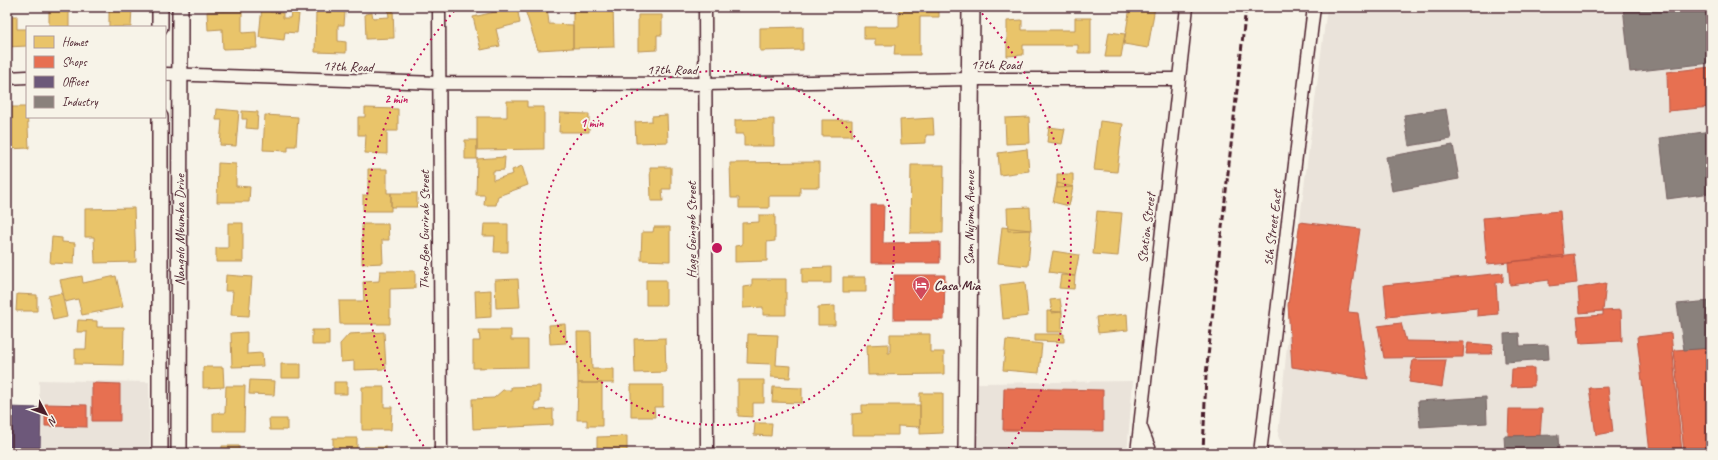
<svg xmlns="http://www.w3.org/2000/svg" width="1718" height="460" viewBox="0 0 1718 460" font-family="Caveat,sans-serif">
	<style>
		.built { fill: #eae3da }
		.homes { fill: #e9c46a; stroke: #b99257 }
		.shops { fill: #e76f51; stroke: #b85746 }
		.offices { fill: #6d597a; stroke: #624862 }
		.industry { fill: #8a817c; stroke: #776464 }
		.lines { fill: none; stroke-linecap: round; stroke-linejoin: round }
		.minor-casing { stroke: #4a1f2b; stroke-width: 15 }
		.tertiary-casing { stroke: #4a1f2b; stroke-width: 18 }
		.secondary-casing { stroke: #4a1f2b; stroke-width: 20 }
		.minor { stroke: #f7f3e8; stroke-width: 12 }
		.tertiary { stroke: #f7f3e8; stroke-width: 15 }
		.secondary { stroke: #f7f3e8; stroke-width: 17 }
		.rail { stroke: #4a1f2b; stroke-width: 3; stroke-dasharray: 6 3; stroke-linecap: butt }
		.ring { fill: none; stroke: #c2185b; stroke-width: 2; stroke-dasharray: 2 4 }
		.labels { text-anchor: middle; stroke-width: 4; stroke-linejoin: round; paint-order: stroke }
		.street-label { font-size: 14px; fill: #4a1f2b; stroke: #f7f3e8 }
		.poi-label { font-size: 14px; font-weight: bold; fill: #4a1f2b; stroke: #f7f3e8; text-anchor: start }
		.centre { fill: #c2185b; stroke: #f7f3e8; stroke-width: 2 }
		.ring-label { font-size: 12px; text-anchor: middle; font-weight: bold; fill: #c2185b; stroke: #f7f3e8; stroke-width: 4; stroke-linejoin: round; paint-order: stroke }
	</style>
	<rect width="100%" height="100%" fill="#f7f3e8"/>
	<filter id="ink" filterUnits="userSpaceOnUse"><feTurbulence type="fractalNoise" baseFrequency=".025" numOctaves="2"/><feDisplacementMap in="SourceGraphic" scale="8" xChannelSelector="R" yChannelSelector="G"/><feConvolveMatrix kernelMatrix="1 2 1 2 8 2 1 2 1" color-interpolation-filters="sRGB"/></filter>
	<g filter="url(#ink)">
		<path class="built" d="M1327,7H1711V453H1286L1278,436L1298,234Z
			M39,380L149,382L150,453H39Z
			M1133,381L1127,453H977L978,383Z"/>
		<path class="homes" d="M49,7H69V27H49Z
			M109,7H132L131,27H109Z
			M262,7H271L270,12L283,13V18H290L291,13L299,14L297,33L285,32L284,40L259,37Z
			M517,7L520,23L496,29L500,46L481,50L473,17Z
			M524,7H547L549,24L573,25V48L538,50Z
			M573,7H613L614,47L573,48Z
			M899,7H939V17H920V55H894L895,45H875V39H864V27H899Z
			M1130,7H1155L1148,48L1124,44Z
			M393,8L394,38L366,39L365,14L372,13L373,18L389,17L388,9Z
			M242,11V33L256,32L257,48L223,49L222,29L208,30L207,12Z
			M316,11L345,12L344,25H338V41L346,42V53L315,52Z
			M638,15H662V35H657V50L638,51Z
			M7,16H17V29H27V46L7,47Z
			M1075,18H1091V53H1078V45H1023V55L1007,56V21L1022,20V30H1075Z
			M803,27V50L760,51V28Z
			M1109,32L1125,34L1121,57H1105Z
			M507,101H527V107H544V149L477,150V117H507Z
			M7,107H27L29,148L7,149Z
			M365,108L398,109V131H387V154L365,153L366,135H358V117H365Z
			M217,109L239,111L236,146L220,145L222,120H216Z
			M242,111L258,112L257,129L246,128L247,119H242Z
			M560,113L589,114V132H559Z
			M265,115L298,117L296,146H288V151L263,150Z
			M667,115L668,142L636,143L635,122L652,121V116Z
			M1029,117L1030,143L1006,144L1005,118Z
			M933,118L934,135H926V143L901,144L900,120Z
			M774,119V146H744V134H735V120Z
			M822,120H852V136H822Z
			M1100,121L1123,124L1117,172L1094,170Z
			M1049,127L1065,129L1062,144L1047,142Z
			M465,140H477V159H465Z
			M1027,149L1029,171L1000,175L998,153Z
			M7,156H11V177H7Z
			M505,157L504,170L493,171V180L513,174L512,170L522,166L528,185L498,196L496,205H484L485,195H476L477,159Z
			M819,162V187H800V196H769V208H739V198H731L730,163Z
			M218,163L236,164V186L250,187L249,202H217Z
			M911,165H944L943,233H910Z
			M650,167H671V189H662L663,201H651Z
			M368,169H387V193H391V211H363V195H368Z
			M1057,174H1073V187L1057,188Z
			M1057,183L1073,187L1069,206L1053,202Z
			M391,193H417V207H391Z
			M1030,207L1031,230L1008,231L1007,208Z
			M134,208L136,262L95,263L94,237H85V209Z
			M1097,211L1122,213L1118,256L1093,254Z
			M759,215H775V241L767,242V261L735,262V246L742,245V223L759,222Z
			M228,223H243V262H216V248H228Z
			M362,224H388L389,240H382L383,263L362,264Z
			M484,224H508V252H494L495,236H483Z
			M654,227H670V261L641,260L642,232H653Z
			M1002,227L1031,230L1028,266L998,263Z
			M52,237L62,238V242L75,243L74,264L50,263Z
			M1053,251L1079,255L1075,276L1049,272Z
			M831,267V283H802V268Z
			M380,271H415V288L390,289V324H340L339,301H364L363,282L379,281Z
			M226,275L252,277L249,316L231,315L233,291H225Z
			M1061,275L1075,276L1074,289L1059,288Z
			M82,276L83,283L116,276L123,307L82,315L78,299L65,302L60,280Z
			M843,277H866V292H843Z
			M518,279L520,307L496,308L495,280Z
			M752,279H786V315H763V307L743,308V287L752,286Z
			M646,280H666V305H646Z
			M1025,282L1028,316L1003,319L1000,285Z
			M491,290V317L476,318L475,291Z
			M62,293L67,317L53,320L48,296Z
			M17,294L37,295V311H16Z
			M10,295L11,319H7V296Z
			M1060,299L1062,312L1052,313L1050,300Z
			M835,306V325H818V307Z
			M1047,311L1062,312V332H1047Z
			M1127,314L1128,330L1098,333L1096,317Z
			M78,320L97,321V327H124L123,365L75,364V349H86L87,332H77Z
			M565,324L566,343L550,344L549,325Z
			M312,330H329V345H312Z
			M479,330H511V340H528V367L473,368V341H480Z
			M247,332V354L262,353L263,366L232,367L231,333Z
			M384,332L386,369L354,370V361L341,362L340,344L349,334Z
			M577,332H591L592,369H614V383H578Z
			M748,334L778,335L776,365L791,366L790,378L771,377V364L747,363Z
			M890,334H930V352H944V374L868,375L867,345L888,344V353H890Z
			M1035,334H1064V342L1035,341Z
			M665,338L666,372L635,373L634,339Z
			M1006,340L1042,344L1039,373L1003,370Z
			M281,364H301V378H281Z
			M203,367H223L224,387L203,388Z
			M250,380L275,381L274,395L249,394Z
			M738,380H764V403H753V417L738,416Z
			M334,382H347V394H334Z
			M578,383H602V426H587V420H577Z
			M631,385H663V407H654L655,417H631Z
			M226,386H245L244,431H213V413H225Z
			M540,386V402H535V410L553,409V425L473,429L472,399L494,398L503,390H511V387Z
			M362,387H384V407H392L391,430H362Z
			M773,387L802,388V403L772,402Z
			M920,393H943V433L920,434Z
			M862,405H920V427L898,426V435H852V414L862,413Z
			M269,419H287V430H270Z
			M755,423H772L771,436L754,435Z
			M627,436V452L597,453V437Z
			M333,438H357V453H333Z
			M222,446H239V453H222Z
			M364,447H386V453H364Z
			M500,450H525L524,453H500Z
			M662,451V453H634V452Z"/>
		<path class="shops" d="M1711,67V107L1668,111L1667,72Z
			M871,205H884L883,243L940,242V263H871Z
			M1560,211L1564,257L1487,264L1483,218Z
			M1300,222L1360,229L1348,312L1358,313L1368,379L1292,367L1288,305Z
			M1574,254L1577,283L1549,286V280L1510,285L1508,262Z
			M1503,273V282L1496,283L1498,314L1477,316V308L1387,317L1384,285Z
			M894,275H945L944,320H894Z
			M1606,283L1603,311L1580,313L1578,288Z
			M1621,310L1622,341L1580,343L1577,317L1603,315V311Z
			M1401,323L1406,341L1464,342L1463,357L1384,358L1378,326Z
			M1671,333L1682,453H1650L1637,337Z
			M1468,343L1493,345L1491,354H1466Z
			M1711,348V450L1684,453L1674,350Z
			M1413,360H1446L1442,387L1409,382Z
			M1534,368V386L1511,387L1512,369Z
			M92,383L120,384V421H92Z
			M1608,387L1613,432L1596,435L1589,388Z
			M1004,388L1103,390V431L1003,430Z
			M45,404L87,405V427L45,426Z
			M1509,409H1542L1540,436H1508Z
			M928,448L929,453H896V450Z"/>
		<path class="offices" d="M7,407L41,408L40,451L7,450Z"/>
		<path class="industry" d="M1623,7H1711V63L1630,72Z
			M1446,109L1451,139L1409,146L1404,115Z
			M1711,131V193L1667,199L1660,138Z
			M1453,145L1459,179L1392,191L1386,157Z
			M1711,301V348L1684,350L1677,304Z
			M1519,333L1520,346L1548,345L1549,359L1505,362L1504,334Z
			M1486,397L1487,423L1420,427L1418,401Z
			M1558,435L1559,453H1505L1504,436Z"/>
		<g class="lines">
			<g class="minor-casing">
				<path id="minor" d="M439,7L441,453
					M705,7L707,453
					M165,74L438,83L706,84L970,79H1179
					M7,78L27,77
					M1140,425L1151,453
					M1137,453L1187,7
					M1260,453L1314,7"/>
			</g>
			<g class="tertiary-casing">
				<g id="tertiary">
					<path d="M160,27V7"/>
					<path d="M160,453V117"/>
					<path id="s1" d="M179,453L180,7"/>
				</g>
			</g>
			<g class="secondary-casing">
				<g id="secondary">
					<path id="s2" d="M967,453L971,7"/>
				</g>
			</g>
			<use href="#minor" class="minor"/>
			<use href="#tertiary" class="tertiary"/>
			<use href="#secondary" class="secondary"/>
			<path class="rail" d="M1203,453L1206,375L1246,7"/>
		</g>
	</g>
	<g class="ring">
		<circle cx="717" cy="248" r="177"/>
		<path d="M427 451A354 354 0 0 1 456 9M978 9A354 354 0 0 1 1007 451"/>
	</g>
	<defs>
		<g id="hotel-pin" transform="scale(0.9)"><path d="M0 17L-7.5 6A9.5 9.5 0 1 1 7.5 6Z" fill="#d1495b" stroke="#f7f3e8"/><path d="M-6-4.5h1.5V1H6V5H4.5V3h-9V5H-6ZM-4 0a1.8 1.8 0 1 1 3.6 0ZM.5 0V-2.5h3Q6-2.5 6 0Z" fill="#fff"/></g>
	</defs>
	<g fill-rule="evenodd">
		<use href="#hotel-pin" x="921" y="285"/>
	</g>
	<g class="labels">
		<g class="street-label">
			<text x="996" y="69">17th Road</text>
			<text transform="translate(348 66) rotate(2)" y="5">17th Road</text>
			<text x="672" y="74">17th Road</text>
			<text dy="5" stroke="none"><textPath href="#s2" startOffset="235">Sam Nujoma Avenue</textPath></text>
			<text transform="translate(1146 228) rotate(-83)" y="5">Station Street</text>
			<text transform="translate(1272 228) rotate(-83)" y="5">5th Street East</text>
			<text dy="5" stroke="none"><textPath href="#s1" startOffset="223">Nangolo Mbumba Drive</textPath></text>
			<text transform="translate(424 230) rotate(-90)" y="5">Theo-Ben Gurirab Street</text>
			<text transform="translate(691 230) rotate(-90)" y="5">Hage Geingob Street</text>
		</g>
		<g class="poi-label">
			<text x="934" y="290">Casa Mia</text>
		</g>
	</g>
	<circle cx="717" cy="248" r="6" class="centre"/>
	<g class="ring-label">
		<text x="396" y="103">2 min</text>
		<text x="592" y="127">1 min</text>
	</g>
	<rect width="1718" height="460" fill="none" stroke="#f7f3e8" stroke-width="24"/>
	<rect x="12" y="12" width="1694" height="436" fill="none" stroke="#4a1f2b" stroke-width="1.5" filter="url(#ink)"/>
	<rect x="26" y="26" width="140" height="92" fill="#f7f3e8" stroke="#b29e9c"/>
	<rect x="34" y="36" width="20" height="12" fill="#e9c46a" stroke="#b29e9c"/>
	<text x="62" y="46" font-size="12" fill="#4a1f2b">Homes</text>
	<rect x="34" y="56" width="20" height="12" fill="#e76f51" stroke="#b29e9c"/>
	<text x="62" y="66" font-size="12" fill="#4a1f2b">Shops</text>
	<rect x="34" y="76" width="20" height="12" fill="#6d597a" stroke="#b29e9c"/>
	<text x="62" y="86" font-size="12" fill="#4a1f2b">Offices</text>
	<rect x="34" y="96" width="20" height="12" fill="#8a817c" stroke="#b29e9c"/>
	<text x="62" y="106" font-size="12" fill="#4a1f2b">Industry</text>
	<g transform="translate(46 414) rotate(131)" stroke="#f7f3e8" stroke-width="3" paint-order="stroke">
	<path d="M0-3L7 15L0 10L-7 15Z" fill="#4a1f2b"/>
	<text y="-6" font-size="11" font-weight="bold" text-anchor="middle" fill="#4a1f2b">N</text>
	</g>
</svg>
